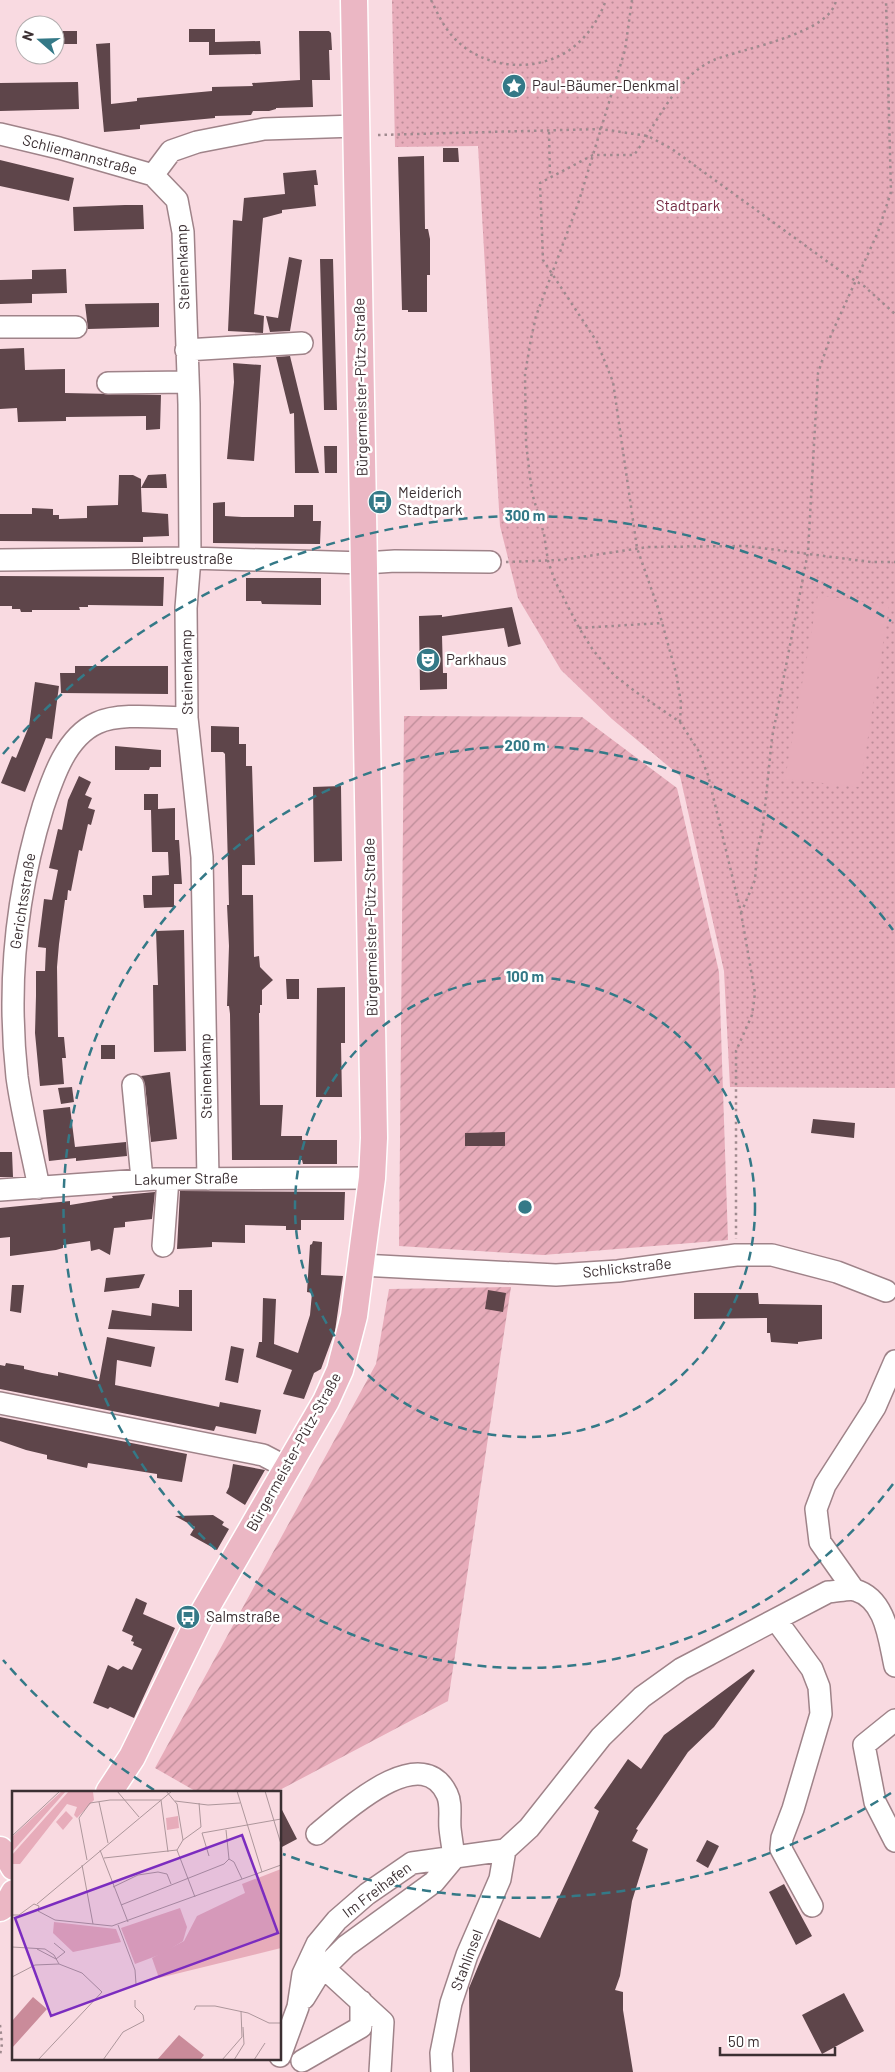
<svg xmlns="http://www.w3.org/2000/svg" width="895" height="2072" viewBox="0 0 895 2072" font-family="Barlow,sans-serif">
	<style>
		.park { fill: url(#park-dots) }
		.garden { fill: url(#garden-furrows) }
		.pitch { fill: #e7acba }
		.building { fill: #5e454a }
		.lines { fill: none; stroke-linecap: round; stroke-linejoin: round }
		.minor-casing { stroke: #9f8389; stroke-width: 24 }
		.major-casing { stroke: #fff; stroke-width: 29 }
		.path { stroke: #a08a8f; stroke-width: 2.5; stroke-dasharray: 2.5 4; stroke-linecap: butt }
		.minor { stroke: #fff; stroke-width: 21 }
		.major { stroke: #ebb7c4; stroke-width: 26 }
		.ring { fill: none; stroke: #347987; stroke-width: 2.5; stroke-dasharray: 9 6 }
		.labels { text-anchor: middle; stroke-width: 5; stroke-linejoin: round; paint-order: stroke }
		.poi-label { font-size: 15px; fill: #3b2f32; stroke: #fff; text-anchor: start }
		.street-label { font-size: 15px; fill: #3b2f32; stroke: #fff }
		.park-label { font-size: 15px; fill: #762a43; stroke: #fff }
		.inset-road { fill: none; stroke: #ad969b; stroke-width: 1 }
		.view { fill: #7b2cbf; fill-opacity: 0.15; stroke: #7b2cbf; stroke-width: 2.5 }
		.inset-edge { fill: none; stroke: #3b2f32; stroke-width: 2.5 }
		.centre { fill: #347987; stroke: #fff; stroke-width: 2.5 }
		.ring-label { font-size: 15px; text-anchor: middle; font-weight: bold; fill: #347987; stroke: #fff; stroke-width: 5; stroke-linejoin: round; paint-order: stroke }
	</style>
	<defs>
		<pattern id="park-dots" width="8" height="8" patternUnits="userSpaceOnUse" patternTransform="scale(1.25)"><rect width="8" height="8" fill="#e7acba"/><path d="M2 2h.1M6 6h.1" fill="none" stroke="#bc8c98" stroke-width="1.8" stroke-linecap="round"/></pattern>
		<pattern id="garden-furrows" width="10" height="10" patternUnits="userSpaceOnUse" patternTransform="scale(1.25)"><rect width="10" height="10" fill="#e7acba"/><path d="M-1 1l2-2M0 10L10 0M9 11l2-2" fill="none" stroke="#bc8c98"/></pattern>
	</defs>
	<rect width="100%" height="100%" fill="#f9dae1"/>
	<path class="park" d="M392,0H895V1088L730,1087L724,971L680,776L612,719L561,670L518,598L500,526L478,146L395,147Z"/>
	<path class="garden" d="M404,716L582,717L677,788L719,972L728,1240L543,1255L399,1246Z
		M511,1287L448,1701L276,1792H197L155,1768L376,1364L389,1289Z"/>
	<path class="pitch" d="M818,595L889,606L860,787L785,779Z"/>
	<path class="building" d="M189,29H215V42L260,41L261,54L209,55V42H189Z
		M55,31H77V44H55Z
		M299,31H329L331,33L332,50H329L330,80H312L313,107L276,108V109L269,111H253L251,115L215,116V118L140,125V129L104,132L96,44L110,43L111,104L137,101V98L212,91V87L253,86L252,83L300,80Z
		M78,82L79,109L0,111V83Z
		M443,148H458L459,162H443Z
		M424,156L425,229H428L430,239V275H427V312H408V310H402L398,157Z
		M0,160L74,178L69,201L0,186Z
		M316,170L318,185H314L316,206L282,210V213L263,218L254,314L264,316L263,333L228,331L233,220L242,221L244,198L285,194L283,173Z
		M125,205H143L144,229L74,231L73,207Z
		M289,257L302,260L290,331L270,332L266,316L278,318Z
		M320,259H333L337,410H324Z
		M66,269L67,293L32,294V303L0,304V280L32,279V270Z
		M159,303V327L88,329L85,304Z
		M24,348L25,370L65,369V393L161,395L160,429L146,430V416L66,417V421L18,422L17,408L0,409V349Z
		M290,356L299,393L319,473H295L294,413L290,414L276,357Z
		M233,363L261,365L254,461L227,459L234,382Z
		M324,446H337V473H325Z
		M166,474L167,488H141L142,512L168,514L169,536L143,537V542L0,541V514H32V508L53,509V515H59V519L87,518V506L118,505L119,475H133L141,479V488L148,475Z
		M225,502V516L242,517H294V505H313V521H321L320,544L213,543V503Z
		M0,576L164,577L163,606L88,605V607H79L80,610H32V612H21L20,609H12V606H0Z
		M246,578H321V605L262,604L261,601H246Z
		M512,607L521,644L508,647L504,628L442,636L443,673H447V689L420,690L419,616L442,615V617Z
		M75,666H168V694L61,693L60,673H75Z
		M35,682L59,686L52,739L46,738L25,792L1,783L12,756L16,758L29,726Z
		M211,726L239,727V744H246V766H252L255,865H242V895H253L254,957L259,956L260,967L273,980L262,990V1005H260V1013H259L260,1105H283L281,1136H302V1140H337V1164H303L302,1160H232L230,1014L229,1006H227L229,946L227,905H229L225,754L223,752H211Z
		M115,746L161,750V767H150L149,770H115Z
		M79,776L91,782L85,795L92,798L88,808L95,810L91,825L88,824L82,851L79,850L71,891L68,890L67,900H65L59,944L57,967L58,1037H64L66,1058H62L64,1084L40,1086L35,1033L36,996V971H45L46,948L38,947L44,899L52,900L58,870L49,868L58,829L62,830L68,800Z
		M341,786L342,861L314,862L313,787Z
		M144,794H158V809L175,808V840H179L182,884H174V907L144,908L143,895H152V876L169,875L168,852H152L151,810H144Z
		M184,930L186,1051L154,1052L153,985H158L156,931Z
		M286,979H299V999H287Z
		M345,987V1043H341L342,1097H316L317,988Z
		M101,1045H115V1059H101Z
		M170,1072L177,1139L151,1142L145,1084L141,1076Z
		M72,1087L74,1102L61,1104L58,1088Z
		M70,1107L75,1147L126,1142L127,1156L76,1161V1158L49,1161L43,1110Z
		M813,1119L855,1123L854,1138L811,1133Z
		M505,1132V1146H465V1133Z
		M0,1152H12L13,1177H0Z
		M180,1191L345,1192L344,1220H301V1230H286V1226L245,1225V1243L212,1242V1247L177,1249Z
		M155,1192L152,1219L125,1222V1227L114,1228L110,1255L99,1249L91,1251L90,1241L63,1245V1248L56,1250L10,1256V1237L0,1238V1208L70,1201V1205L113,1198L112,1196Z
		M313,1241L322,1242L321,1275L343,1276L335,1331L321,1369L314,1373L304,1399L283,1394L292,1370L256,1357L259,1342H262L263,1298L276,1299L274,1344L298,1353L310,1315L312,1293L307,1292L310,1245L312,1244Z
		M145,1274L139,1288L104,1292L106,1278Z
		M12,1285H24L21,1313L10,1311Z
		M179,1290H192V1331L108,1329L112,1310L151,1316L152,1303L179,1307Z
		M488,1290L506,1293L503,1312L485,1309Z
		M694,1293H758L759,1304L822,1305V1339L798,1342V1344L771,1342L770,1333H767V1318L694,1319Z
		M107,1337L155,1347L151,1367L117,1360L115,1385L219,1407L220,1402L261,1410L256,1434L216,1426L214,1431L0,1389V1365L5,1366L6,1363L24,1366V1369L42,1373L58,1376V1372L99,1381Z
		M231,1346L244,1349L238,1383L225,1380Z
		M0,1417L187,1454L182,1482L157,1478V1474L88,1463L87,1468L47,1459V1455L26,1450L0,1441Z
		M233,1464L265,1470L245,1505L226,1493L229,1487Z
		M213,1515L224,1522L222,1525L229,1529L217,1550L190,1535L195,1527L175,1516Z
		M136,1598L147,1603L143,1614L175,1628L134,1718L110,1707L108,1709L93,1703L108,1665L118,1670L123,1666L132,1670L142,1649L133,1645L134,1642L131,1641L133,1636L122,1631Z
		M753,1669L755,1671L714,1727L688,1752L636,1829L638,1830L632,1841L648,1849L632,1901L620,1976L615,1990L623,1992V2010L633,2072H470L469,1988L498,1919L540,1938L599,1811L594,1808L628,1759L641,1769L664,1735Z
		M280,1806L297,1839L280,1848Z
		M707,1840L719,1846L708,1868L696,1861Z
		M784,1884L812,1936L796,1945L769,1892Z
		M844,1993L864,2031L822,2054L802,2015Z"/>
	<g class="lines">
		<g class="minor-casing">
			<path id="minor" d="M0,134L59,148L153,175L171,151L197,142L264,129L356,126
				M153,175L177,200L183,232L189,404L190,558L186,608L187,718L202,857L208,1179
				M0,327H76
				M186,350L302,343
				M108,383L188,382
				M0,560L190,558L365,563L395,561L490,562
				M133,1085L142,1179
				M39,1188C32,1151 22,1114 17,1077C7,985 16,894 43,807C53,777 66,737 97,723C120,712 162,718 187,718
				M0,1190L156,1179L372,1178
				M163,1246L168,1179
				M361,1265L556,1275L618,1271L736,1255H772L837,1272L886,1291
				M0,1403L263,1455L286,1467
				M854,1590L820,1542L816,1509L825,1485L875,1407L895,1361
				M776,1620L812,1669L819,1687L821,1714L793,1809L782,1838L781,1849L812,1906
				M895,1720L864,1745L875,1802L895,1841
				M317,1834C343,1813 421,1739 447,1794C452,1804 449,1817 450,1828C451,1838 453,1848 454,1858
				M505,1850L529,1828L601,1737L642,1697L681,1669L828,1592C836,1592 848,1588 855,1590C886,1599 889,1639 895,1666
				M324,1968L383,2022L380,2072
				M304,1998L320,1972L346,1946L434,1882L454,1858
				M280,2056L298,2007L303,1974L317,1944L337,1920L367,1894L412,1863L505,1850
				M302,2061L361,2027V2001
				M442,2072L441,2053L451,2003L467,1955L500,1879L505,1850"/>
		</g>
		<g class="major-casing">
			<path id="major" d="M109,1792L132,1757L199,1620L326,1401L340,1370L354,1316L372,1178L374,1138L354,0
				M0,1850L8,1857L14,1867
				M0,1908L9,1902L14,1893"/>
		</g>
		<path class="path" d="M431,0C438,14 444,28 455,39C489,74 553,74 585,36C595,25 601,13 606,0
			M632,0L625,50L578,204L536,316L531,339L525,374L526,443L532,493L544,534L548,561L555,581L579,628L593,650L614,675L636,692L680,722L698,750L708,775L741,913L755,993L752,1015L736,1051V1239
			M549,132L550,177
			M378,135L601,129L648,136L672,149L846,275L864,286L895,314
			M506,562L561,560L648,547L746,546L871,562H895
			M579,628L662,623
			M680,722L681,703L676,673L658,608L637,548L613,382L597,342L543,260L540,183L593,155H634C657,124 676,76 714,60C743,48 831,34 836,0
			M741,913L755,880L757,852L763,826L772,738L808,552L818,373L831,335L878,232L891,192L886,0
			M0,2025L2,2044L0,2055"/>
		<use href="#minor" class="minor"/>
		<use href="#major" class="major"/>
	</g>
	<g class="ring">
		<circle cx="525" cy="1207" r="230"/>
		<path d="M893 1484A461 461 0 1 1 893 930"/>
		<path d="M891 1793A691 691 0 0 1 283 1854M154 1790A691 691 0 0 1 3 1660M3 754A691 691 0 0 1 891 621"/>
	</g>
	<defs>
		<g id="sight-disc" transform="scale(1.25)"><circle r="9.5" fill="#347987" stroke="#fff"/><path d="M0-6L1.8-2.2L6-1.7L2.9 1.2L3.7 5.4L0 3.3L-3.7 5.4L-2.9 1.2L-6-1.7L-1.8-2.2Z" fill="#fff"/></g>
		<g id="bus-disc" transform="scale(1.25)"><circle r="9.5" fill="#347987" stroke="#fff"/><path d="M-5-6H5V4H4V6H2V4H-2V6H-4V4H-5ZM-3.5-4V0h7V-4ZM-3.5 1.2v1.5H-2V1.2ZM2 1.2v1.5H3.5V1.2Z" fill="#fff"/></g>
		<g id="theatre-disc" transform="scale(1.25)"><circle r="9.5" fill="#347987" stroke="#fff"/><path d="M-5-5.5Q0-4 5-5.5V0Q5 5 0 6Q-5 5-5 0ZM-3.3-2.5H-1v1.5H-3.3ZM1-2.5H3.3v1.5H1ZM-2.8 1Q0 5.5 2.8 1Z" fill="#fff"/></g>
	</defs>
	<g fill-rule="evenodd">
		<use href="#sight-disc" x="514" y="86"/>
		<use href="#bus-disc" x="380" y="502"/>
		<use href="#theatre-disc" x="428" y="660"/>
		<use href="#bus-disc" x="188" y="1617"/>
	</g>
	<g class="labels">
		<g class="poi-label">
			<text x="532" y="91">Paul-Bäumer-Denkmal</text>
			<text x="398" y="498">Meiderich<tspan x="398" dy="17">Stadtpark</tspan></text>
			<text x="446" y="665">Parkhaus</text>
			<text x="206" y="1622">Salmstraße</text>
		</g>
		<g class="street-label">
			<text transform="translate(80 155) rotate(15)" y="5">Schliemannstraße</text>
			<text transform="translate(183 267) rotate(-92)" y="5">Steinenkamp</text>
			<text transform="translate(361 387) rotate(-91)" y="5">Bürgermeister-Pütz-Straße</text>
			<text x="182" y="564">Bleibtreustraße</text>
			<text transform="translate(187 672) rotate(-91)" y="5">Steinenkamp</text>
			<text transform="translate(23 901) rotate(-81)" y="5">Gerichtsstraße</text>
			<text transform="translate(371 927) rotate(-91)" y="5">Bürgermeister-Pütz-Straße</text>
			<text transform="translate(206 1076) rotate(-91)" y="5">Steinenkamp</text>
			<text transform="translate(186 1179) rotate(-1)" y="5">Lakumer Straße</text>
			<text transform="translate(627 1268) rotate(-6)" y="5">Schlickstraße</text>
			<text transform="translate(294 1452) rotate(-61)" y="5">Bürgermeister-Pütz-Straße</text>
			<text transform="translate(377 1890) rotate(-37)" y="5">Im Freihafen</text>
			<text transform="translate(467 1960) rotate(-69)" y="5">Stahlinsel</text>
		</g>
		<g class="park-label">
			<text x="688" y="211">Stadtpark</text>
		</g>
	</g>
	<g transform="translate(12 1791)">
		<rect width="269" height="269" fill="#f9dae1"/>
		<path d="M50,0H54L0,61V46ZM57,0H85L81,1L82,9L65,27L62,24L65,16L55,13L8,73H0V64Z" fill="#e7acba"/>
		<path d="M166,25L167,37L155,39L154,27ZM269,78V157L147,187L140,167L172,150L185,125L233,102L230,93Z" fill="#e7acba"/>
		<path d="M168,117L175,136L171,150L152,162L123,173L109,137ZM42,131L104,138L109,151L61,161L41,142Z" fill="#e7acba"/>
		<path d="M54,20L61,27L51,39L44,31ZM198,157L199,166L178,170L176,161Z" fill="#e7acba"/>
		<path d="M21,206L35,218L0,257V230ZM167,244L192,264L188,269H145Z" fill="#ca8b9a"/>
		<path class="inset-road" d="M105,0L127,26M154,0L165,13L171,49M225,0L250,81M253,0L269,53M163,10L196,14L228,12M87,11L96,52M214,39L217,68L222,71L230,88M0,45L48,0M88,59L116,131M165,59L183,106M197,65L190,42L269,28M92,67L165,59L171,49L189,36L187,12M75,69L67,27L78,12L98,9H149L156,61M70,74L81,133M101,96L126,84L146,81L155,83L159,93M25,113L160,0M109,114L212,73L217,68M26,120L43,129L100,135L269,74M0,124H7L22,113L27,115L26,120M106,134L123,179L124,193M42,152L53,161L44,168M0,156L33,158L42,164L47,173M25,158L44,168M0,186L23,174L47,173L70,182L90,201L26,269M182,219L184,215H203L236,222L257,232H269M91,269L111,241L132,230L131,224L123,216V209M210,269L230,246L229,220M222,269L232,253L231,236M242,269L253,252"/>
		<path class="view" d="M230,44L266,142L39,225L3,127Z"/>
		<rect width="269" height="269" class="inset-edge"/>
	</g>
	<circle cx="525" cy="1207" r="8" class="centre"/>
	<g class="ring-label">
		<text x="525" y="521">300 m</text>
		<text x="525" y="751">200 m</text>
		<text x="525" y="982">100 m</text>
	</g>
	<g transform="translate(40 40) rotate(290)"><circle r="24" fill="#ffffff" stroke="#b1acad"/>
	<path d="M0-4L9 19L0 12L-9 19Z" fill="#347987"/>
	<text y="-8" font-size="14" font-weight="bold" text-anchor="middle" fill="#3b2f32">N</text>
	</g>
	<path d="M720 2047v8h115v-8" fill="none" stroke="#3b2f32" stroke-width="2.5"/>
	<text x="728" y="2047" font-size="15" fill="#3b2f32" stroke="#ffffff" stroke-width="4" paint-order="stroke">50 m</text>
</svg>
